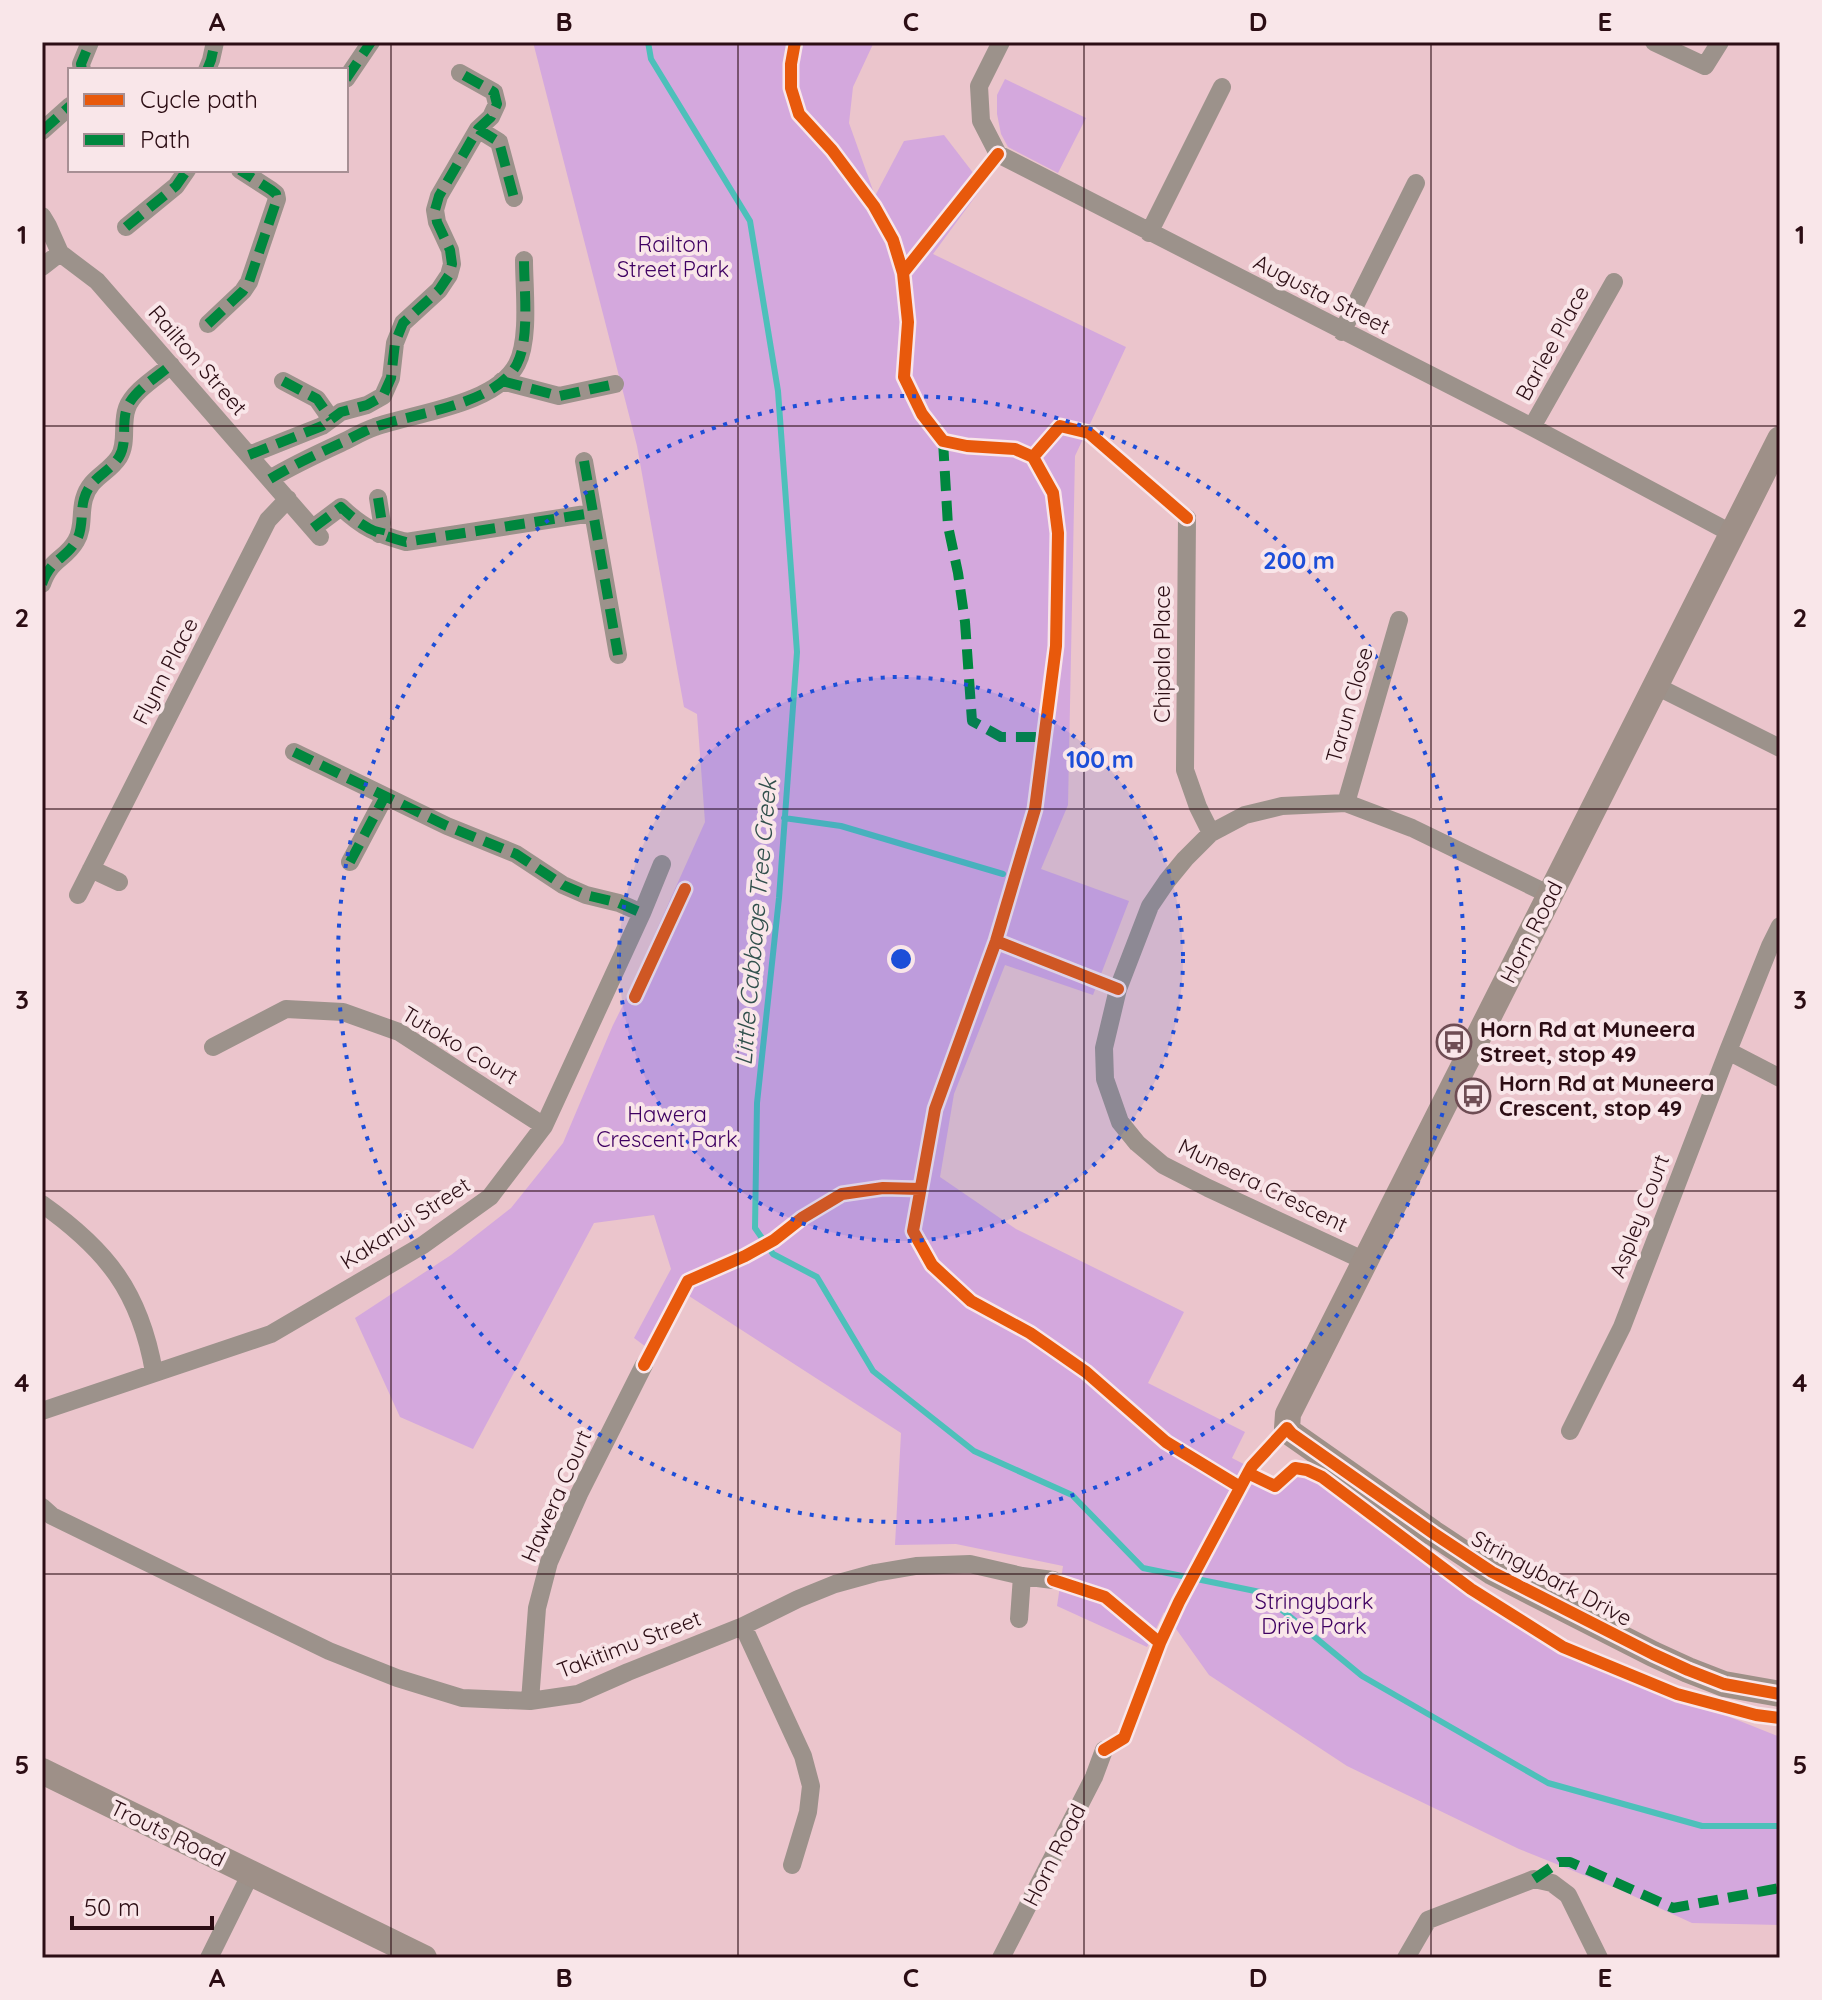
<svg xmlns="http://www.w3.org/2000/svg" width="1822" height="2000" viewBox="0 0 1822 2000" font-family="Quicksand,sans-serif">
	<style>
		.green { fill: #d4a8dd }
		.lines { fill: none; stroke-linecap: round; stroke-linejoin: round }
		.stream { stroke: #4dc0ba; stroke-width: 6 }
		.street { stroke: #9c928b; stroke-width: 18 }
		.secondary { stroke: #9e9088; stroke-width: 26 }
		.quiet { stroke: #00873e; stroke-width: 10; stroke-dasharray: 20 10; stroke-linecap: butt }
		.cycleway-casing { stroke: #f9e6e9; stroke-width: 17 }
		.cycleway { stroke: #e8590c; stroke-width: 12 }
		.grid { fill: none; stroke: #2c0d14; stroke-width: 2; stroke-opacity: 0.55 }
		.ring { fill: none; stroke: #1d4ed8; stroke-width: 4; stroke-dasharray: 4 8 }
		.labels { text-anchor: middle; stroke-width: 8; stroke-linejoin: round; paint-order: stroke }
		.park-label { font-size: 22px; fill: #3f0062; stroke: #f9e6e9 }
		.street-label { font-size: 22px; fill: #2c0d14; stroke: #f9e6e9 }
		.poi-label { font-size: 22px; font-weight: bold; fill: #2c0d14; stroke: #f9e6e9; text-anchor: start }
		.water-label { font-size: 24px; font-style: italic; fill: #31504c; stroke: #f9e6e9 }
		.centre { fill: #1d4ed8; stroke: #f9e6e9; stroke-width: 4 }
		.ring-label { font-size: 24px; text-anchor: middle; font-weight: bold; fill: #1d4ed8; stroke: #f9e6e9; stroke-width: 8; stroke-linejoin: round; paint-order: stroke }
		.neatline { fill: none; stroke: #2c0d14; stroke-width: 3 }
		.grid-label { font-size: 26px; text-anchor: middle; font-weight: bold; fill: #2c0d14 }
	</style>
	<rect width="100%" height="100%" fill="#ebc5cc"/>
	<path class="green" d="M533,42H874L853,87L849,123L875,196L904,141L944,135L974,174L986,182L933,254L1126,347L1075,456L1068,805L1041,869L1129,901L1093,995L1005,965L954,1094L940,1177L1016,1229L1184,1312L1148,1383L1245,1432L1232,1458L1271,1478L1266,1489L1278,1492L1298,1473L1311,1476L1479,1599L1647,1684L1780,1737V1925L1692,1923L1616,1888L1519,1849L1347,1766L1209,1675L1164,1612L1147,1647L1057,1606L1063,1566L956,1544L895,1545L901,1433L689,1296L657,1355L634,1338L671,1269L654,1215L594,1223L473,1449L400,1417L355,1318L451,1255L511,1208L563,1143L613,1025L622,1007L705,822L697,714L684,707L637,446Z
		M1005,79L1086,118L1058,173L1008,147L1001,134L997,114V95Z"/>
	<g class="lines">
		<path class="stream" d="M648,42L651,59L750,221L778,391L797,652L779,898L757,1103L755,1228L773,1254L817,1277L873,1371L974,1451L1072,1495L1143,1568L1260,1592L1362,1676L1548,1783L1702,1826H1780
			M784,818L841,826L1003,874"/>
		<path class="street" d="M1001,42L979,86L981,121L998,154L1532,427L1731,533
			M1654,42L1705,66L1720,42
			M82,70L81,64L90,42
			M207,70L211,60L215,42
			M346,79L371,42
			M478,129L499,142L514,198
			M42,131L70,106
			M42,216L48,226L60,253L97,281L320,537
			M126,227L176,186L187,170
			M1149,233L1222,87
			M42,267L60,253
			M208,324L243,291L249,282L277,199L276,194L271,190L240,170
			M1342,332L1416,183
			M283,381L317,399L331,419
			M502,381L559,396L615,384
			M1532,427L1614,282
			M249,455L322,426L341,412L367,405L383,396L391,378L395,343L403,323L439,290L449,275L452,264L450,250L437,222L435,210L439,196L478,129L491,117L497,104L494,92L460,73
			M584,461L618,655
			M270,479C293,465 317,454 341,443C352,438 363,431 375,427C414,413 496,405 517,364C530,339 524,289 524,260
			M378,498L382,523L379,534
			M1187,518L1185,770L1198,807L1211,833
			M313,528L341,507C363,528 377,534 406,542L592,513
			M42,584C51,558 65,560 76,541C84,528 80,513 84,499C90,477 108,474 119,457C128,442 121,424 127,408C133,391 157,377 171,365
			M1656,686L1780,748
			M294,752L447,826L516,854L563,885L586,895L619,903L642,913
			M1346,803L1399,620
			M350,862L385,796
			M91,869L119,882
			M78,895L268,520L288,499
			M213,1047L286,1009L343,1012L399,1032L544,1126
			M1728,1051L1780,1078
			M42,1204C107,1250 140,1292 154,1372
			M1365,1261L1208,1188L1163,1165L1137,1143L1120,1122L1105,1079L1104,1048L1118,989L1150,906L1167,881L1185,859L1211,833L1245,815L1282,806L1346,803L1412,828L1550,895
			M42,1411L271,1334L423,1245L490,1197L544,1126L642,913L662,864
			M1570,1431L1622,1327L1728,1051L1770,946L1780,926
			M42,1507L52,1516L329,1651L397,1678L462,1698L530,1701L578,1694L628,1672L743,1626L798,1599L835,1584L875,1573L916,1566L970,1564L1022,1576L1053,1580
			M1019,1619L1022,1576
			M743,1626L803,1756L811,1786L808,1812L792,1865
			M530,1701L537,1608L549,1562L579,1494L644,1365
			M209,1958L251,1873
			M1001,1958L1094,1777L1104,1750
			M1406,1958L1428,1920L1534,1879L1552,1883L1568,1895L1599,1958"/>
		<path class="secondary" d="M1780,439L1288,1414L1287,1428L1292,1434L1433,1533L1492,1572L1653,1654L1688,1670L1724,1684L1780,1694
			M42,1771L424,1958"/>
		<path class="quiet" d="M82,70L81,64L90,42
			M207,70L211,60L215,42
			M346,79L371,42
			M478,129L499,142L514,198
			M42,131L70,106
			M126,227L176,186L187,170
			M208,324L243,291L249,282L277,199L276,194L271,190L240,170
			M283,381L317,399L331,419
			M502,381L559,396L615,384
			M943,441L948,526L958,573L965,622L972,721L1001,737H1044
			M249,455L322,426L341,412L367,405L383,396L391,378L395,343L403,323L439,290L449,275L452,264L450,250L437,222L435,210L439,196L478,129L491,117L497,104L494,92L460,73
			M584,461L618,655
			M270,479C293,465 317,454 341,443C352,438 363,431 375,427C414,413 496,405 517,364C530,339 524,289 524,260
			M378,498L382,523L379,534
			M313,528L341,507C363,528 377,534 406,542L592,513
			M42,584C51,558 65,560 76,541C84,528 80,513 84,499C90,477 108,474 119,457C128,442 121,424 127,408C133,391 157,377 171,365
			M294,752L447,826L516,854L563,885L586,895L619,903L642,913
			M350,862L385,796
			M1534,1879L1559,1862H1570L1673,1908L1780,1888"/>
		<g class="cycleway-casing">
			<path id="cycleway" d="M795,42L791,64V88L799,114L832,150L874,206L893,240L903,273L908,322L904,377L922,414L943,441L967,446L1015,449L1033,457L1053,493L1058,533L1056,646L1035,809L996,941L935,1109L913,1231L932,1265L971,1301L1030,1333L1086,1372L1166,1442L1240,1487
				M903,273L998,154
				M1033,457L1060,426L1089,433L1187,518
				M996,941L1118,989
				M635,997L685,889
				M644,1365L688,1281L745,1256L774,1240L802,1218L842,1194L883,1188L920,1189
				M1248,1473L1252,1466L1287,1428L1292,1434L1433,1533L1492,1572L1653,1654L1688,1670L1724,1684L1780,1694
				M1053,1580L1105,1597L1160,1643
				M1104,1750L1124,1738L1160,1643L1179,1602L1248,1473L1275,1486L1295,1468L1307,1470L1322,1477L1471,1589L1563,1647L1677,1694L1756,1715L1780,1718"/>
		</g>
		<use href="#cycleway" class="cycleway"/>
	</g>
	<path class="grid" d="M391,42V1958M738,42V1958M1084,42V1958M1431,42V1958M42,426H1780M42,809H1780M42,1191H1780M42,1574H1780"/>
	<circle cx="901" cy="959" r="282" fill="#1d4ed8" fill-opacity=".12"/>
	<g class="ring">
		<circle cx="901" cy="959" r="282"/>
		<circle cx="901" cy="959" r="563"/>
	</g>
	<defs>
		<g id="bus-ring" transform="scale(1.8)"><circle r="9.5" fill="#f9e6e9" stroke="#6f4d54" stroke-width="1.5"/><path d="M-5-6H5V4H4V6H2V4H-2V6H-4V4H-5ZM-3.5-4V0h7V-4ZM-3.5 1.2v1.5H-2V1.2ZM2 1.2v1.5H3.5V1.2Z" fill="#6f4d54"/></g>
	</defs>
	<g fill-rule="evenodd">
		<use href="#bus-ring" x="1454" y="1042"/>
		<use href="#bus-ring" x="1473" y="1096"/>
	</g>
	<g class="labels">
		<g class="park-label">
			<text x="673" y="252">Railton<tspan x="673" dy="25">Street Park</tspan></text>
			<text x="667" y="1122">Hawera<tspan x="667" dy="25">Crescent Park</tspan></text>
			<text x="1314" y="1609">Stringybark<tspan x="1314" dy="25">Drive Park</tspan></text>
		</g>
		<g class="street-label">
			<text transform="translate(1322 294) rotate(27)" y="8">Augusta Street</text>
			<text transform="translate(1552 343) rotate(-61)" y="8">Barlee Place</text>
			<text transform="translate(198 360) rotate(49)" y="8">Railton Street</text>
			<text transform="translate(1162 654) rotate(-90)" y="8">Chipala Place</text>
			<text transform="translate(165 671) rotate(-63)" y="8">Flynn Place</text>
			<text transform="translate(1349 705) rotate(-74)" y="8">Tarun Close</text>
			<text transform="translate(1531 932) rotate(-63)" y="8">Horn Road</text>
			<text transform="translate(460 1045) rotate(31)" y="8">Tutoko Court</text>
			<text transform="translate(1263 1185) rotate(26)" y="8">Muneera Crescent</text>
			<text transform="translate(1639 1216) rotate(-69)" y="8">Aspley Court</text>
			<text transform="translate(405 1223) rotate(-33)" y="8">Kakanui Street</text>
			<text transform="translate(556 1496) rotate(-66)" y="8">Hawera Court</text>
			<text transform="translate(1552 1578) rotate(28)" y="8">Stringybark Drive</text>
			<text transform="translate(629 1644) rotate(-21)" y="8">Takitimu Street</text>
			<text transform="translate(168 1833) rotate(26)" y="8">Trouts Road</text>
			<text transform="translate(1054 1855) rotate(-63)" y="8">Horn Road</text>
		</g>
		<g class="poi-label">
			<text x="1480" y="1037">Horn Rd at Muneera<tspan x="1480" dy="25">Street, stop 49</tspan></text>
			<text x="1499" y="1091">Horn Rd at Muneera<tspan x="1499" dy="25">Crescent, stop 49</tspan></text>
		</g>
		<g class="water-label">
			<text transform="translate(756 922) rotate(-85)" y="8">Little Cabbage Tree Creek</text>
		</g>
	</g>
	<circle cx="901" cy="959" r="12" class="centre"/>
	<g class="ring-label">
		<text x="1299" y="569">200 m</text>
		<text x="1100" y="768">100 m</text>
	</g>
	<rect width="1822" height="2000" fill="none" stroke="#f9e6e9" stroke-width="88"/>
	<rect x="68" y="68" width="280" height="104" fill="#f9e6e9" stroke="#a78f94" stroke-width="2"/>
	<rect x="84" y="94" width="40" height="12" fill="#e8590c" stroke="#a78f94" stroke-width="2"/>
	<text x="140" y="108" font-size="24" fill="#2c0d14">Cycle path</text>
	<rect x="84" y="134" width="40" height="12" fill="#00873e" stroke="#a78f94" stroke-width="2"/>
	<text x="140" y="148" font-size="24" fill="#2c0d14">Path</text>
	<path d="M72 1916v12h140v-12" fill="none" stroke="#2c0d14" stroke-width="4"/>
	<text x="84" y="1916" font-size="24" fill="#2c0d14" stroke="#f9e6e9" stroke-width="6" paint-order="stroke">50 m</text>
	<rect x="44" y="44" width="1734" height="1912" class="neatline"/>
	<g class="grid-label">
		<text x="217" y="31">A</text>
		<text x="564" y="31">B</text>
		<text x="911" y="31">C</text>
		<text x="1258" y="31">D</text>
		<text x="1605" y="31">E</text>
		<text x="22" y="244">1</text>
		<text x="1800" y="244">1</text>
		<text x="22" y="627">2</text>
		<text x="1800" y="627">2</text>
		<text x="22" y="1009">3</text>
		<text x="1800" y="1009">3</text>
		<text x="22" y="1392">4</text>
		<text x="1800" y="1392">4</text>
		<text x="22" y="1774">5</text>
		<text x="1800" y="1774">5</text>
		<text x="217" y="1987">A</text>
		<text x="564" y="1987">B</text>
		<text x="911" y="1987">C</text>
		<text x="1258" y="1987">D</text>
		<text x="1605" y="1987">E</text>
	</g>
</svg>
